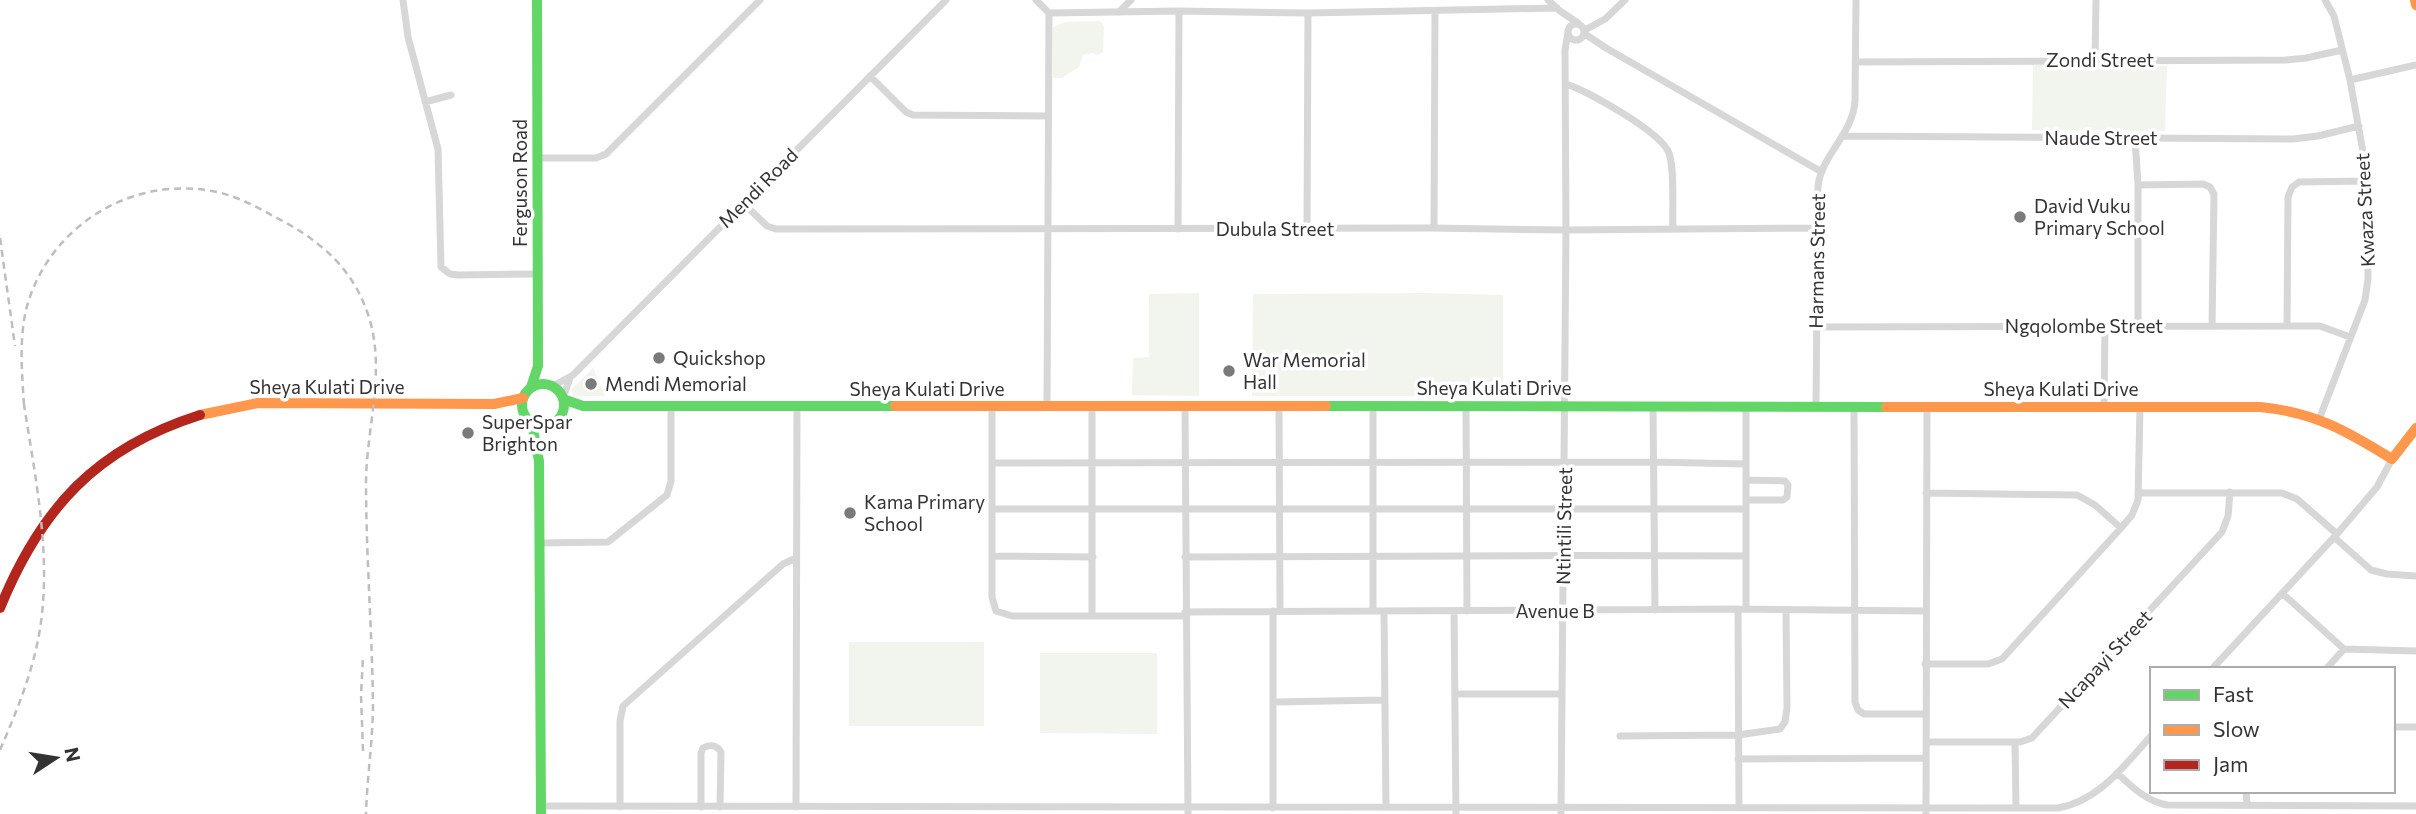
<svg xmlns="http://www.w3.org/2000/svg" width="2416" height="814" viewBox="0 0 2416 814" font-family="Commissioner,sans-serif">
	<style>
		.green { fill: #f1f5ed }
		.lines { fill: none; stroke-linecap: round; stroke-linejoin: round }
		.street { stroke: #d7d7d7; stroke-width: 7 }
		.fast { stroke: #63d668; stroke-width: 10 }
		.slow { stroke: #ff974d; stroke-width: 10 }
		.jam { stroke: #b3261e; stroke-width: 10 }
		.rail { stroke: #bebebe; stroke-width: 2.5; stroke-dasharray: 7 5; stroke-linecap: butt }
		.poi-dot { fill: #7a7a7a; stroke: #fff; stroke-width: 2.5 }
		.labels { text-anchor: middle; stroke-width: 7; stroke-linejoin: round; paint-order: stroke }
		.street-label { font-size: 19px; fill: #333; stroke: #fff }
		.poi-label { font-size: 19px; fill: #333; stroke: #fff; text-anchor: start }
	</style>
	<rect width="100%" height="100%" fill="#fff"/>
	<path class="green" d="M1100,21L1104,26L1103,52L1098,55L1092,53L1083,55L1079,67L1062,78H1053V27L1065,22Z
		M2033,65L2167,66L2165,131L2032,130Z
		M1199,293V396L1132,395L1133,358L1149,357V294Z
		M1427,293L1503,295V393L1425,392V396H1252L1253,294Z
		M593,368L605,396H574L571,390Z
		M849,642H984V726H849Z
		M1040,653H1157V734L1040,733Z"/>
	<g class="lines">
		<path class="street" d="M403,0L408,37L438,149L441,267L450,274L458,275L537,274
			M1036,0L1049,13L1179,11L1308,13L1557,8
			M1548,0L1560,11L1578,23
			M1119,12L1131,0
			M1568 32a8 8 0 1 1 16 0a8 8 0 1 1-16 0Z
			M1585,30L1605,19L1625,0
			M1585,34L1606,48L1820,171
			M2095,60L2096,0
			M1856,62L2285,60L2306,58L2342,50
			M870,76L906,112L913,115L1047,116
			M2350,80L2416,65
			M1566,84C1588,91 1661,132 1669,153C1675,170 1672,210 1673,229
			M425,102L451,95
			M1842,136L2293,139L2318,136L2359,126
			M2135,138L2138,185
			M537,158H596L606,154L760,0
			M743,203L767,226L776,229L1430,228L1566,230L1816,228
			M1307,228L1308,13
			M1434,228L1435,11
			M1178,229L1179,11
			M2138,326V185L2203,184L2210,187L2214,194L2212,326
			M2287,326L2288,197L2292,187L2299,182L2366,181
			M1816,327L2320,326L2350,337
			M553,386L573,375L946,0
			M563,398L570,378
			M1466,406L1467,611
			M1816,406L1818,186C1822,154 1853,134 1855,101L1856,0
			M1854,406L1855,702L1858,710L1864,714H1926
			M2104,406L2105,326
			M992,407V597L996,611L1012,616H1185
			M1047,407L1049,13
			M1092,407V616
			M1185,407L1188,814
			M1279,407L1280,611
			M1373,407V611
			M1653,407L1655,610
			M2320,417L2365,300L2368,279L2367,202L2363,152L2350,80L2334,16L2325,0
			M992,463L1652,462L1746,464
			M1746,480L1785,481L1788,485L1787,497L1783,500H1746
			M1926,493L2077,495L2095,505L2121,528
			M2138,493H2282L2297,499L2337,534
			M992,509H1746
			M2334,537L2371,570L2387,574L2416,576
			M540,543L608,542L667,495L671,481V406
			M992,556L1093,557
			M1185,557C1372,556 1559,555 1746,556
			M2282,593L2344,649L2416,651
			M1738,609L1739,808
			M1746,609V407
			M1384,611L1386,807
			M1454,611L1456,814
			M1185,612L1738,609L1926,611
			M1925,664H1988L2002,659L2121,528L2132,515L2138,500L2140,406
			M2212,669L2337,534L2377,487L2392,459
			M2326,669L2344,649
			M1456,694H1562
			M1274,702L1384,700
			M2393,727H2416
			M1620,736L1738,735L1780,729L1785,722L1787,707L1786,610
			M1926,742H2020L2032,738L2222,532L2228,516L2230,492
			M2015,742L2016,808
			M1738,759L1926,758
			M2117,773C2132,787 2146,801 2167,805L2416,806
			M2246,791L2247,804
			M541,806L2058,808C2100,801 2125,764 2152,735
			M620,807V721L623,706L783,564L796,558
			M701,807V753L703,748C710,744 717,745 721,752L720,807
			M796,807L797,406
			M1273,808V611
			M1561,814L1566,230L1565,50L1568,32
			M1926,814L1927,406"/>
		<path class="fast" d="M522 405a21 21 0 1 1 42 0a21 21 0 1 1-42 0Z
			M531,387L538,366L537,0
			M563,399L583,406H895
			M1326,406L1886,407
			M532,424L539,461L541,814"/>
		<path class="slow" d="M2415,0L2416,5
			M895,406H1326
			M1886,407H2260C2314,412 2347,431 2392,459L2416,428
			M200,415L258,403L494,404L523,398"/>
		<path class="jam" d="M0,608C41,508 96,448 200,415"/>
		<path class="rail" d="M0,238L15,346
			M24,405C22,374 19,341 26,310C47,228 129,176 212,191C235,195 255,206 275,217C314,237 347,262 364,304C389,362 367,421 366,481C366,555 372,629 373,703C373,740 367,777 366,814
			M0,750C18,708 35,667 41,622C51,548 34,471 23,398
			M363,751L361,695L363,657"/>
	</g>
	<g class="poi-dot">
		<circle cx="2020" cy="217" r="7"/>
		<circle cx="659" cy="358" r="7"/>
		<circle cx="1229" cy="371" r="7"/>
		<circle cx="591" cy="384" r="7"/>
		<circle cx="468" cy="433" r="7"/>
		<circle cx="850" cy="513" r="7"/>
	</g>
	<g class="labels">
		<g class="street-label">
			<text x="2100" y="67">Zondi Street</text>
			<text x="2101" y="145">Naude Street</text>
			<text transform="translate(520 183) rotate(-90)" y="7">Ferguson Road</text>
			<text transform="translate(758 188) rotate(-45)" y="7">Mendi Road</text>
			<text transform="translate(2365 210) rotate(-93)" y="7">Kwaza Street</text>
			<text x="1275" y="236">Dubula Street</text>
			<text transform="translate(1817 261) rotate(-89)" y="7">Harmans Street</text>
			<text x="2084" y="333">Ngqolombe Street</text>
			<text x="327" y="394">Sheya Kulati Drive</text>
			<text x="1494" y="395">Sheya Kulati Drive</text>
			<text x="927" y="396">Sheya Kulati Drive</text>
			<text x="2061" y="396">Sheya Kulati Drive</text>
			<text transform="translate(1564 526) rotate(-89)" y="7">Ntintili Street</text>
			<text x="1555" y="618">Avenue B</text>
			<text transform="translate(2105 659) rotate(-47)" y="7">Ncapayi Street</text>
		</g>
		<g class="poi-label">
			<text x="2034" y="213">David Vuku<tspan x="2034" dy="22">Primary School</tspan></text>
			<text x="673" y="365">Quickshop</text>
			<text x="1243" y="367">War Memorial<tspan x="1243" dy="22">Hall</tspan></text>
			<text x="605" y="391">Mendi Memorial</text>
			<text x="482" y="429">SuperSpar<tspan x="482" dy="22">Brighton</tspan></text>
			<text x="864" y="509">Kama Primary<tspan x="864" dy="22">School</tspan></text>
		</g>
	</g>
	<rect x="2150" y="667" width="245" height="126" fill="#ffffff" stroke="#adadad" stroke-width="2"/>
	<rect x="2164" y="690" width="35" height="10" fill="#63d668" stroke="#adadad" stroke-width="2"/>
	<text x="2213" y="702" font-size="21" fill="#333333">Fast</text>
	<rect x="2164" y="725" width="35" height="10" fill="#ff974d" stroke="#adadad" stroke-width="2"/>
	<text x="2213" y="737" font-size="21" fill="#333333">Slow</text>
	<rect x="2164" y="760" width="35" height="10" fill="#b3261e" stroke="#adadad" stroke-width="2"/>
	<text x="2213" y="772" font-size="21" fill="#333333">Jam</text>
	<g transform="translate(56 758) rotate(78)" stroke="#ffffff" stroke-width="5" paint-order="stroke">
	<path d="M0-5L12 26L0 18L-12 26Z" fill="#333333"/>
	<text y="-10" font-size="19" font-weight="bold" text-anchor="middle" fill="#333333">N</text>
	</g>
</svg>
